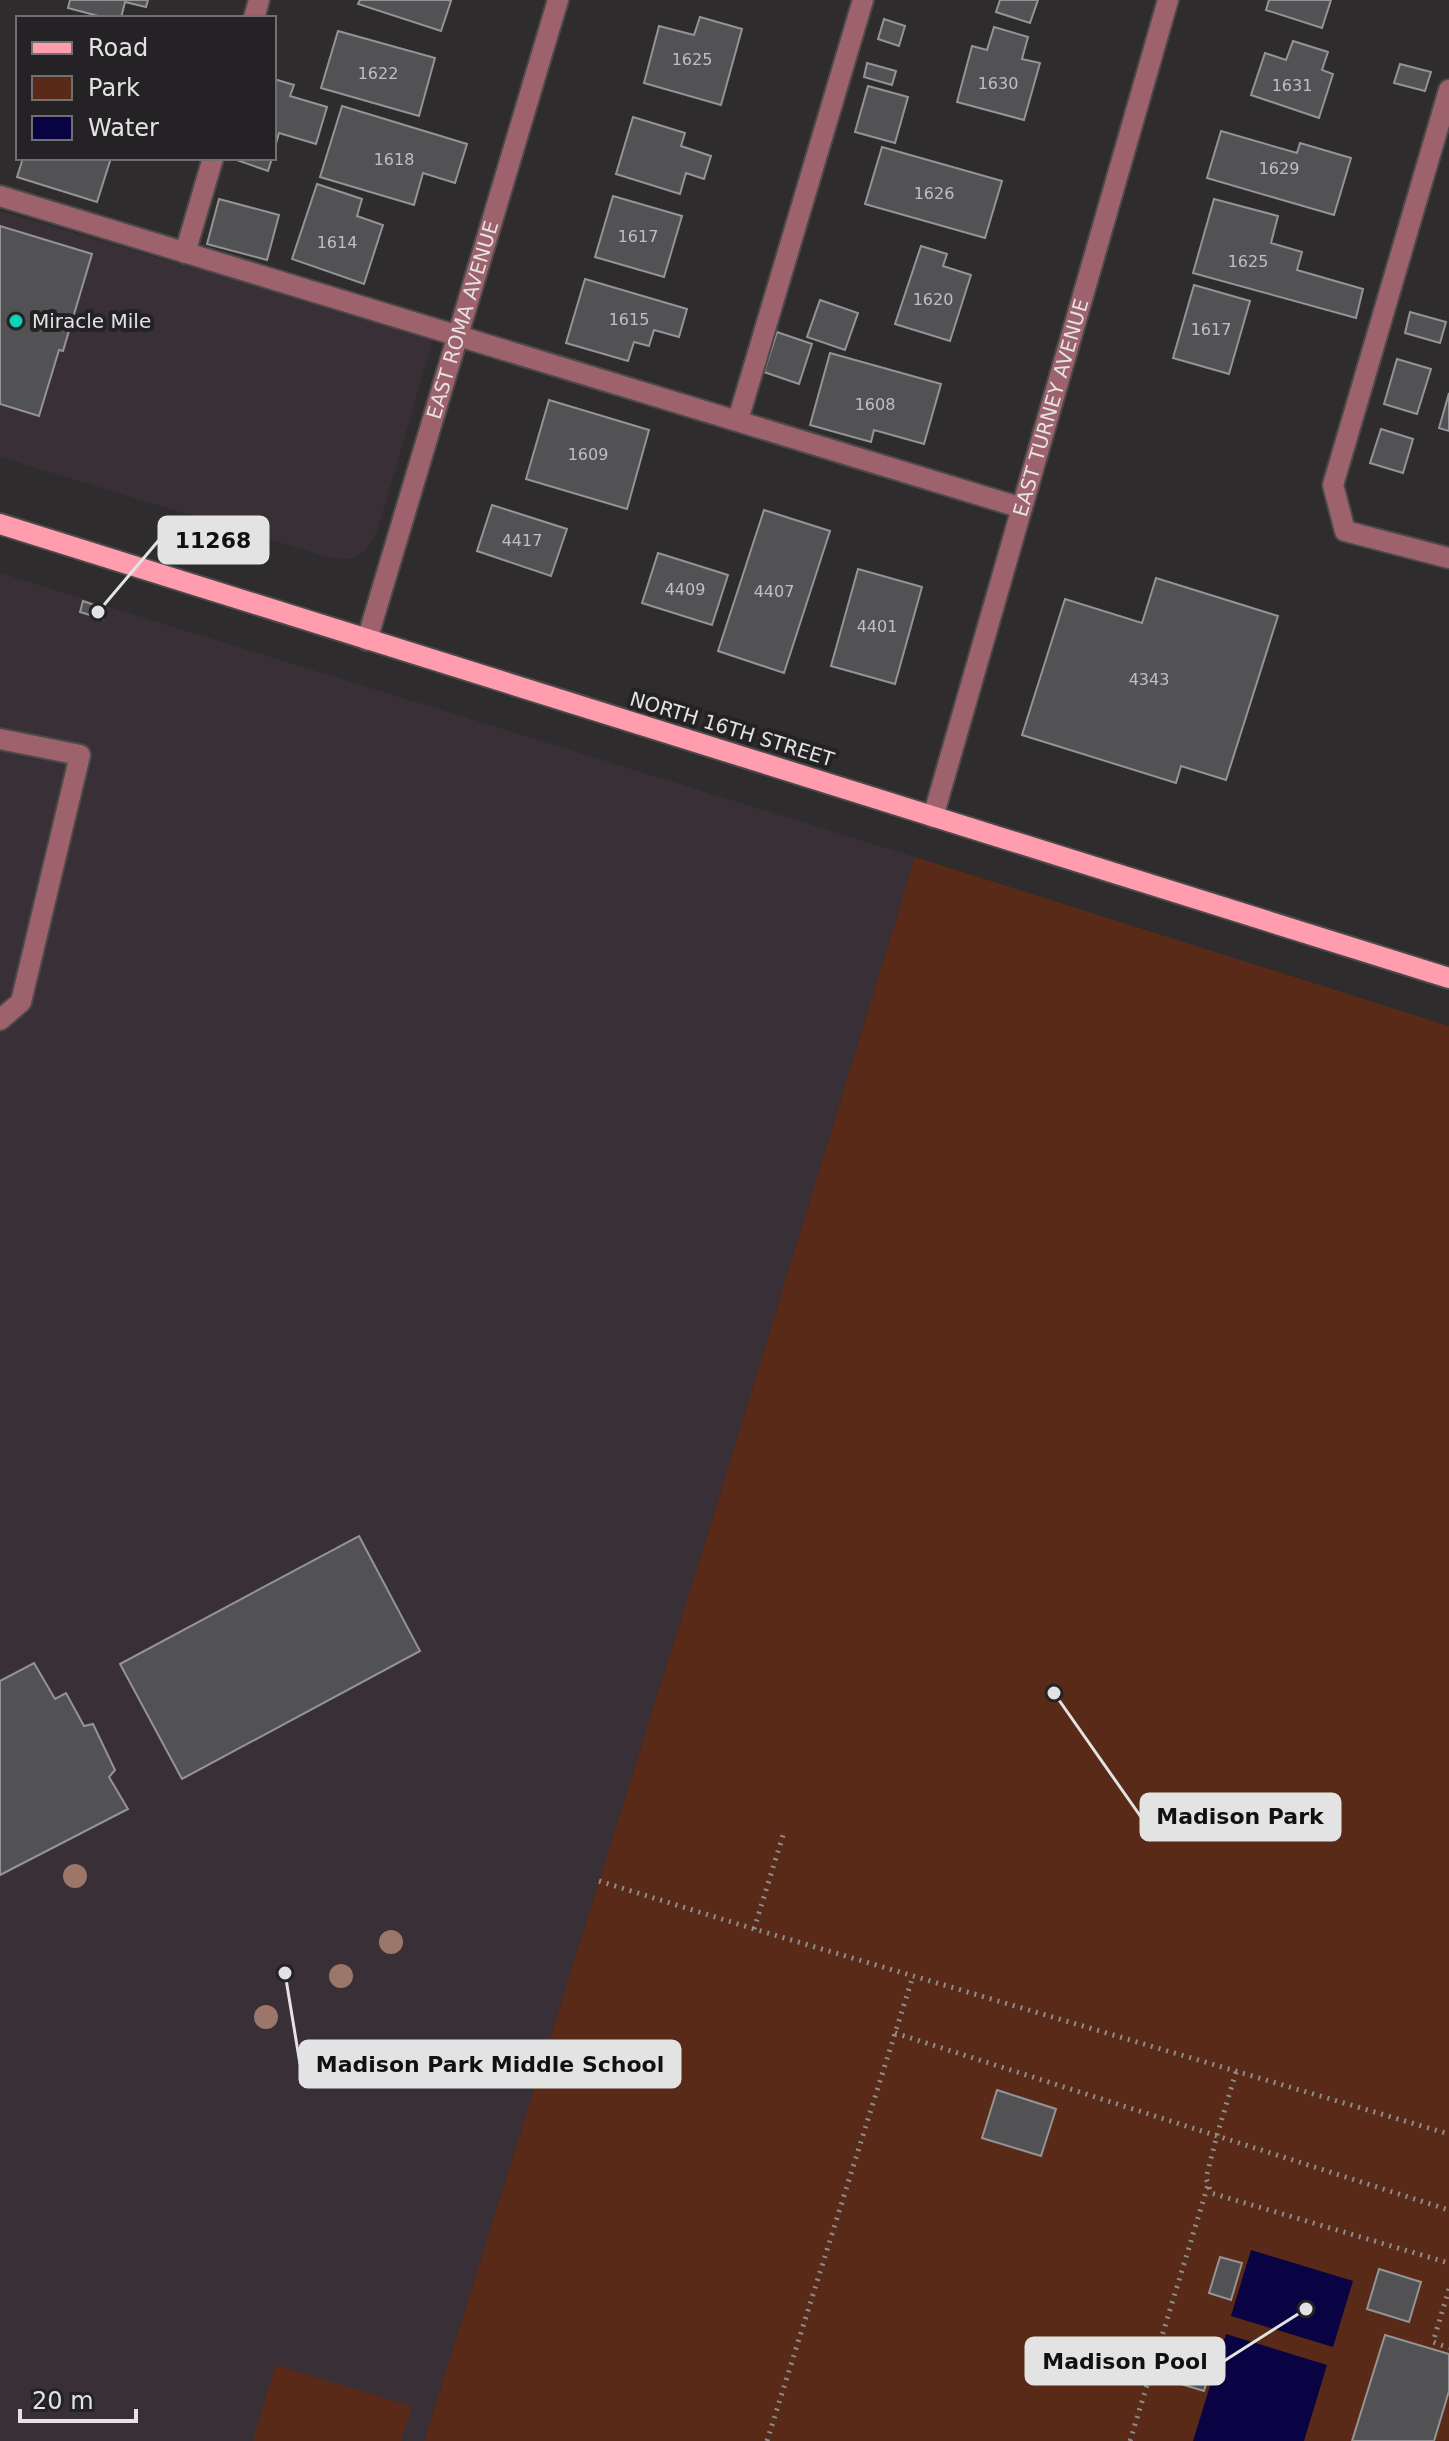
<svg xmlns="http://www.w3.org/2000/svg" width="1449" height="2441" viewBox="0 0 1449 2441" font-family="'DejaVu Sans',sans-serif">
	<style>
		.built { fill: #383036 }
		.green { fill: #592a17 }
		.water { fill: #090243 }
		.building { fill: #525154; stroke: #949396; stroke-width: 2 }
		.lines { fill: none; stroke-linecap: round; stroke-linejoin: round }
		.minor-casing { stroke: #4b494a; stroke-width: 24 }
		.major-casing { stroke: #4b494a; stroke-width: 24 }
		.path { stroke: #8e8d8e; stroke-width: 5; stroke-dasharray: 2 6; stroke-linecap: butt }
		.minor { stroke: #9d626b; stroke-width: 20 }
		.major { stroke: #ff9dae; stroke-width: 20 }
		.tree { fill: #9b7669 }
		.poi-dot { fill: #07d5b6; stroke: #242224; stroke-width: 3 }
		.labels { text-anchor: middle; stroke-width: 8; stroke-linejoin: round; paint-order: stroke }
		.number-label { font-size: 16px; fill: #c0bec0 }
		.street-label { font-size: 20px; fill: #e4e3e4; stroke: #242224 }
		.poi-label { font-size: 20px; fill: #e4e3e4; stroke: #242224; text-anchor: start }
		.leader { fill: none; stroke: #e4e3e4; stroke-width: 3 }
		.callout-dot { fill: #e4e3e4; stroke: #242224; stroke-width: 3 }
		.callout { fill: #e4e3e4; stroke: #e4e3e4; stroke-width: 3 }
		.callout-label { font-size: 22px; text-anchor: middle; font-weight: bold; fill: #111 }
	</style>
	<rect width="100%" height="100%" fill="#2e2c2d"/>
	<path class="built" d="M0,211L433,339L378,529L366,551L352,559L331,558L0,457Z
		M0,573L915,857L717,1504L424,2441H0Z"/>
	<path class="green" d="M915,857L1449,1026V2441H424L717,1504Z
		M275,2365L412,2406L401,2441H253Z"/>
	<path class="water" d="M1251,2250L1353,2281L1333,2347L1231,2316Z
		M1226,2334L1327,2365L1304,2441H1193Z"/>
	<path class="building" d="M70,0H148L146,7L125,2L121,18H106L68,8Z
		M360,0H448L451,1L441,31L358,4Z
		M1000,0H1038L1030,23L996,12Z
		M1269,0H1331L1322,28L1266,10Z
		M700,17L742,29L721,105L644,83L659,26L694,35Z
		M884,19L905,26L899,46L878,39Z
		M994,27L1028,37L1022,59L1040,63L1024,120L957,102L972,46L987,50Z
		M338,31L435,58L419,116L321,88Z
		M1293,41L1328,52L1322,70L1333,74L1319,118L1251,95L1265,53L1286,60Z
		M867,63L896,71L892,85L864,77Z
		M1400,64L1431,72L1425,91L1394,83Z
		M274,79L294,85L290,96L327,107L316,144L279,133L274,151Z
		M868,86L908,97L895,143L855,132Z
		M342,106L467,144L455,183L423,173L414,205L320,177Z
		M633,117L685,133L681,146L711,156L704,179L686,173L680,194L616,174Z
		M1221,131L1297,153L1300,143L1351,158L1334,215L1207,178Z
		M882,147L1002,181L985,238L865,204Z
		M23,158H111L97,202L17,177Z
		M231,158H272L268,171Z
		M317,184L362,199L357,216L383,225L364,284L292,259Z
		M613,196L682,216L664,277L595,257Z
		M219,199L279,215L267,260L207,244Z
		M1214,199L1278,216L1271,243L1302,252L1297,270L1363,289L1356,318L1193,273Z
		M0,226L92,254L63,351L59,350L39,416L0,404Z
		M921,246L947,254L943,266L971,275L950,341L895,324Z
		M585,279L687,309L679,337L654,330L649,346L634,342L628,361L566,343Z
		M1194,285L1250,301L1229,374L1173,358Z
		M820,300L858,313L845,350L807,337Z
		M1410,312L1446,322L1440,343L1405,333Z
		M777,332L812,344L799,384L764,372Z
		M830,353L941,384L924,444L874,430L871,442L810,425Z
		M1397,359L1431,369L1417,414L1384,404Z
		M1449,393V431L1439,428Z
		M549,400L649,430L627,509L526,479Z
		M1381,429L1413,439L1403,473L1370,463Z
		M492,505L567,529L551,576L477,551Z
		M764,510L830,531L784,673L718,651Z
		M658,553L728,575L712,625L642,603Z
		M858,569L922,587L895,684L831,666Z
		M1156,578L1278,616L1226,780L1181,766L1176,783L1022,735L1065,599L1142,623Z
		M83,601L100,607L103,619L80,612Z
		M359,1536L420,1651L182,1779L120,1664Z
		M34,1663L55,1699L66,1693L84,1726L93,1724L115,1770L109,1777L128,1809L0,1875V1681Z
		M997,2090L1056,2109L1041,2156L982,2138Z
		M1220,2257L1242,2263L1231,2300L1209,2293Z
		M1379,2269L1421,2282L1409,2322L1367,2309Z
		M1385,2335L1449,2354V2391L1434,2441H1352Z
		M1192,2348L1214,2355L1204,2391L1181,2384Z"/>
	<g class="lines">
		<g class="minor-casing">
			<g id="minor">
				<path d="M254,18L259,0"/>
				<path d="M1449,90L1333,485L1345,531L1449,558"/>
				<path d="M0,196L1022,508"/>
				<path d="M185,253L213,158"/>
				<path d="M738,420L863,0"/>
				<path id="s1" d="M367,640L558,0"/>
				<path d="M0,739L80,755L21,1002L0,1020"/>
				<path id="s2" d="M933,817L1168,0"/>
			</g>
		</g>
		<g class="major-casing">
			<path id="major" d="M0,524L1449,978"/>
		</g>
		<path class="path" d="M599,1881L754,1929L1449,2134
			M754,1929L784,1832
			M895,2033L1449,2210
			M1236,2072L1217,2135L1206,2178L1211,2193L1449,2263
			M1449,2289L1433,2342L1449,2348
			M767,2441L913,1976
			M1130,2441L1208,2185"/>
		<use href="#minor" class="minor"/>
		<use href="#major" class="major"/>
	</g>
	<g class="tree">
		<circle cx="75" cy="1876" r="12"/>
		<circle cx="391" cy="1942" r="12"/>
		<circle cx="341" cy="1976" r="12"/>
		<circle cx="266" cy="2017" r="12"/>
	</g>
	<circle class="poi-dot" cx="16" cy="321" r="8"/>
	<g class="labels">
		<g class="number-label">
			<text x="692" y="65">1625</text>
			<text x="378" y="79">1622</text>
			<text x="998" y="89">1630</text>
			<text x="1292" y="91">1631</text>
			<text x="394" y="165">1618</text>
			<text x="1279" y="174">1629</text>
			<text x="934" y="199">1626</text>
			<text x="638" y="242">1617</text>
			<text x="337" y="248">1614</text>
			<text x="1248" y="267">1625</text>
			<text x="933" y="305">1620</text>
			<text x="629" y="325">1615</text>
			<text x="1211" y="335">1617</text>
			<text x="875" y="410">1608</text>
			<text x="588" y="460">1609</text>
			<text x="522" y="546">4417</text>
			<text x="685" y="595">4409</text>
			<text x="774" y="597">4407</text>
			<text x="877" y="632">4401</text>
			<text x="1149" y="685">4343</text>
		</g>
		<g class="street-label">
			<text dy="7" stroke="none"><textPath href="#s1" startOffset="334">EAST ROMA AVENUE</textPath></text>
			<text dy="7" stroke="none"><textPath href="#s2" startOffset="426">EAST TURNEY AVENUE</textPath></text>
			<text transform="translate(732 729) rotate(17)" y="7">NORTH 16TH STREET</text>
		</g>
		<g class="poi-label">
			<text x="32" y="328">Miracle Mile</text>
		</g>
	</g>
	<path class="leader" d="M98 612L159 540M1054 1693L1141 1817M285 1973L300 2064M1306 2309L1224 2361"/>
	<g class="callout-dot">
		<circle cx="98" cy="612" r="8"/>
		<circle cx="1054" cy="1693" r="8"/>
		<circle cx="285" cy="1973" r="8"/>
		<circle cx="1306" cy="2309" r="8"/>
	</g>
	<g class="callout">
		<rect x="159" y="517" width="109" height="46" rx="8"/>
		<rect x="1141" y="1794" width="199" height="46" rx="8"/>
		<rect x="300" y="2041" width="380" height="46" rx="8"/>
		<rect x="1026" y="2338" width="198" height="46" rx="8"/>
	</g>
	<g class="callout-label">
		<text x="213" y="548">11268</text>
		<text x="1240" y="1824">Madison Park</text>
		<text x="490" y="2072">Madison Park Middle School</text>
		<text x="1125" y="2369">Madison Pool</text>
	</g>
	<rect x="16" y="16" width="260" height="144" fill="#242224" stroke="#716f71" stroke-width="2"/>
	<rect x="32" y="42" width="40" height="12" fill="#ff9dae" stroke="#716f71" stroke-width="2"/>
	<text x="88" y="56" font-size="24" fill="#e4e3e4">Road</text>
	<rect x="32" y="76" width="40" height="24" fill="#592a17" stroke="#716f71" stroke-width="2"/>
	<text x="88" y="96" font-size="24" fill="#e4e3e4">Park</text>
	<rect x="32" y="116" width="40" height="24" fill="#090243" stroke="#716f71" stroke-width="2"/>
	<text x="88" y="136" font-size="24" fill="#e4e3e4">Water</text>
	<path d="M20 2409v12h116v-12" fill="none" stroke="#e4e3e4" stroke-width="4"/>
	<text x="32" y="2409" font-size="24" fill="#e4e3e4" stroke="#242224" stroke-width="6" paint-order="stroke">20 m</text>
</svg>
